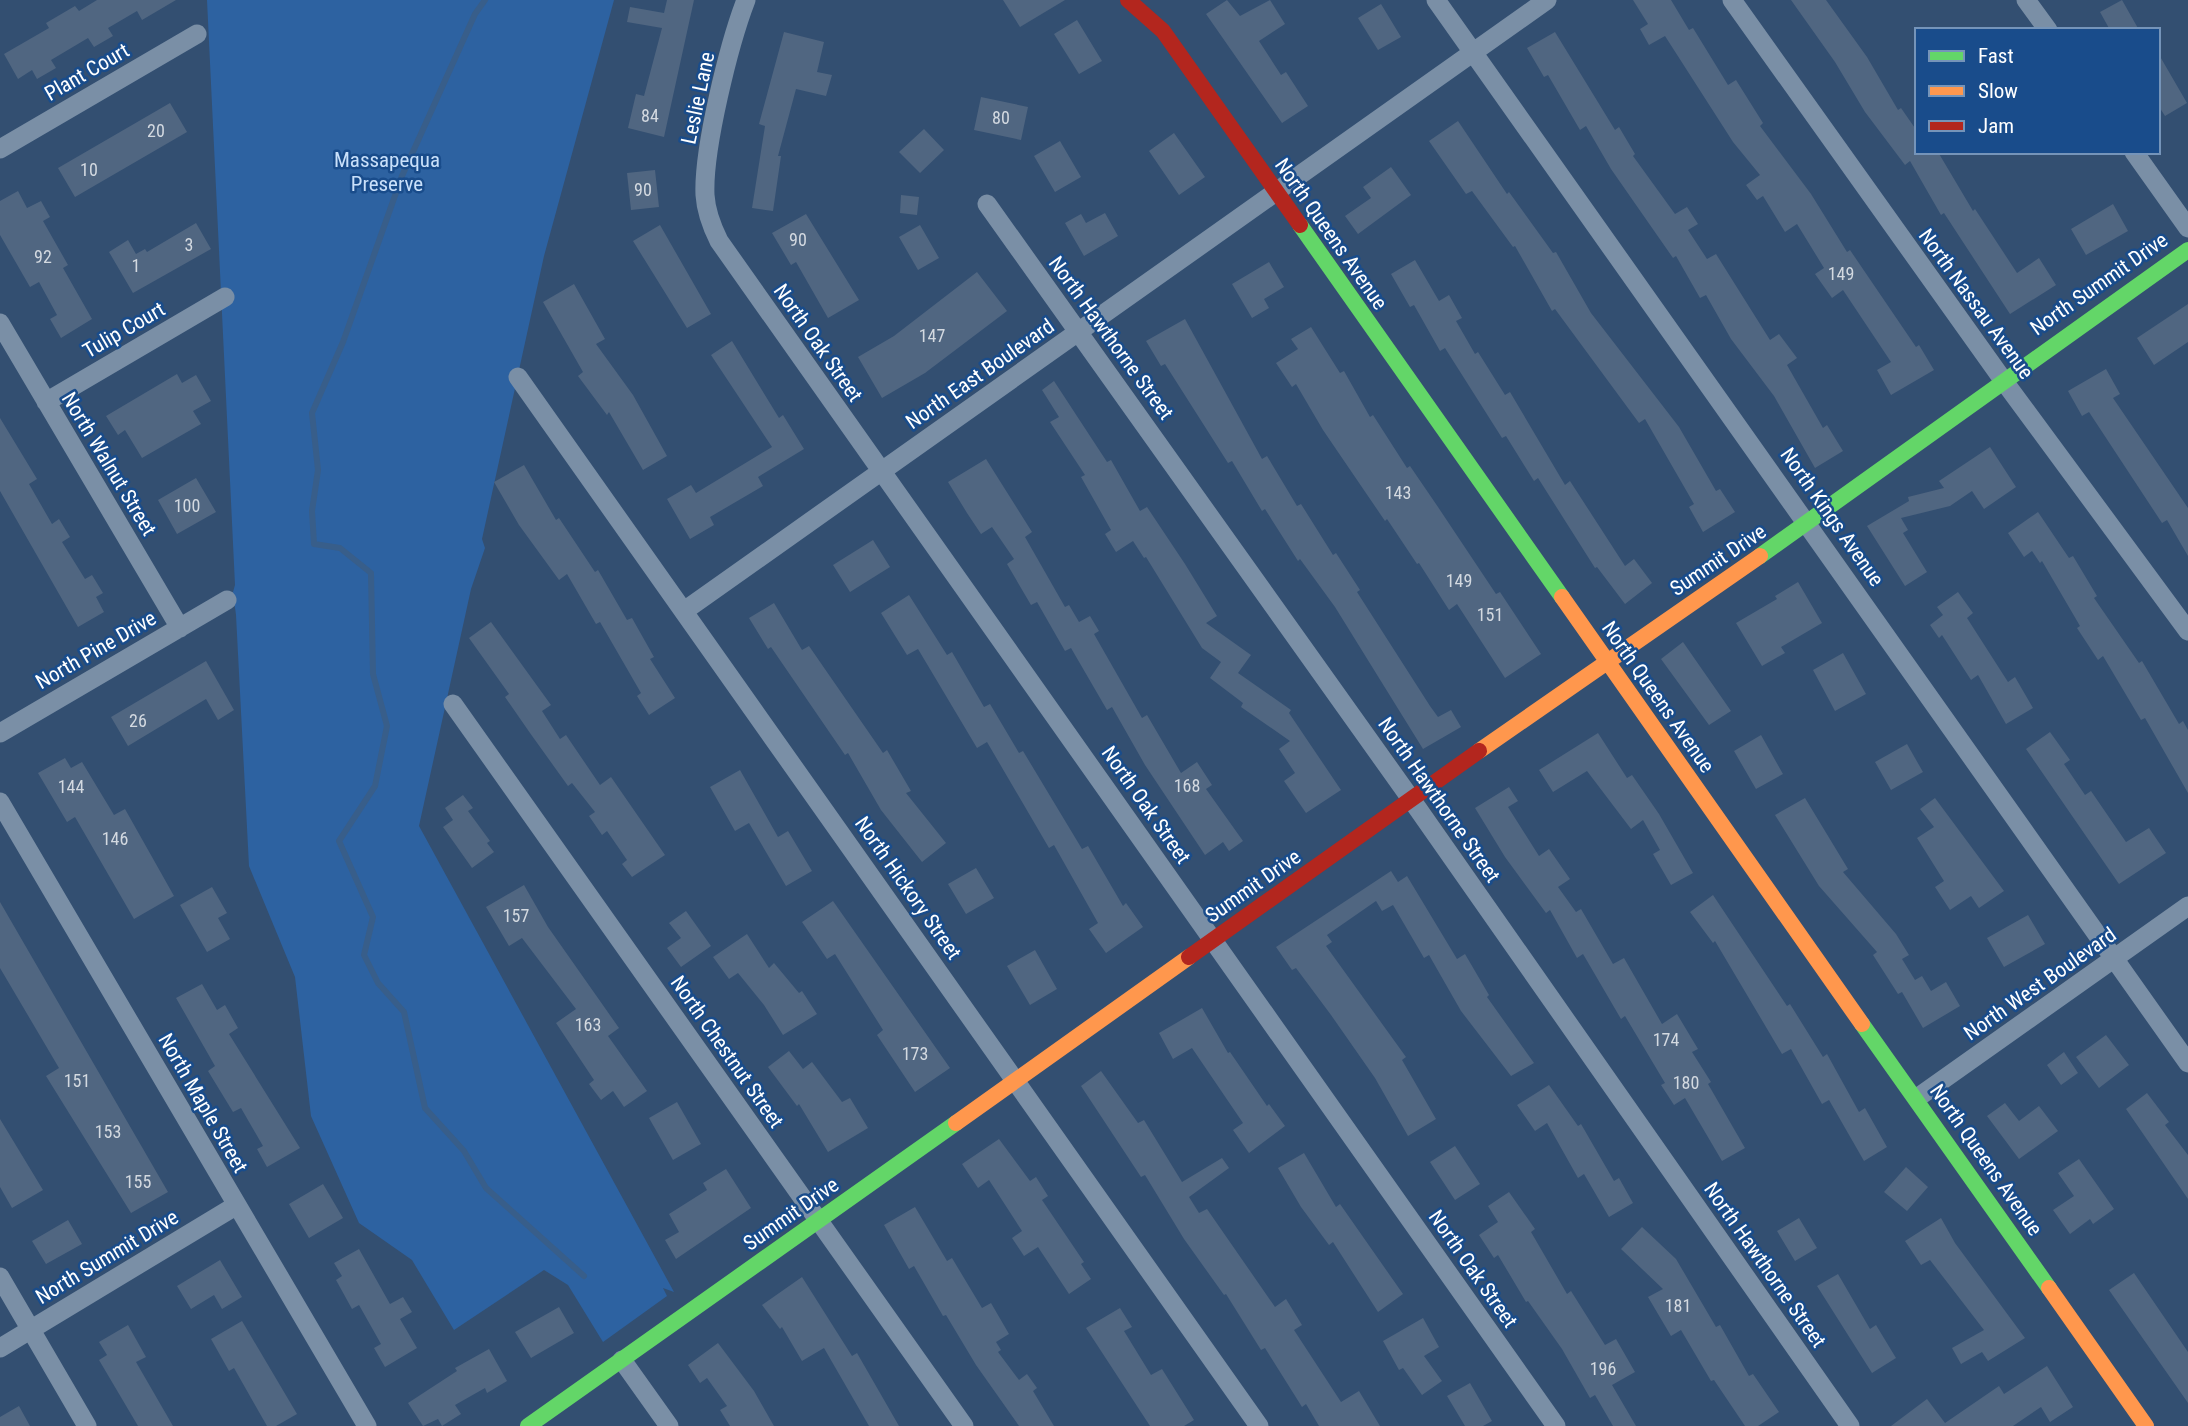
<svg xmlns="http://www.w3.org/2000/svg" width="2188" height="1426" viewBox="0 0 2188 1426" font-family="'Roboto Condensed',sans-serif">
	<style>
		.green { fill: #2d62a1 }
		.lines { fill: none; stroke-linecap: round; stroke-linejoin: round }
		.stream { stroke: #385e8a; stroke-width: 6 }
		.building { fill: #506681 }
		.street { stroke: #7a8fa6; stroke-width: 19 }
		.fast { stroke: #63d668; stroke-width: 16 }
		.slow { stroke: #ff974d; stroke-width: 16 }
		.jam { stroke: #b3261e; stroke-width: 16 }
		.labels { text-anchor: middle; stroke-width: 5; stroke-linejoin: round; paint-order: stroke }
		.number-label { font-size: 18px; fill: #d3d9e0 }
		.street-label { font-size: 21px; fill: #fff; stroke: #194c8b }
		.park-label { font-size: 21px; fill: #c9e0fa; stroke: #194c8b }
	</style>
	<rect width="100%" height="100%" fill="#334f71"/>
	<path class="green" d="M207,0H614L544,256L482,539L485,548L471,589L419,826L674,1292L663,1288L667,1296L603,1342L568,1285L544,1270L454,1330L412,1260L359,1223L311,1116L295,977L249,866L236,615L233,592L235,585Z"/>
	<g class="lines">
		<path class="stream" d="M485,0L475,14L402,176L343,342L312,413L318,470L312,511L314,544L340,548L371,573L373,674L387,726L375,786L339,841L373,917L364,955L378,983L404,1012L425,1108L464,1151L486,1188L584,1276"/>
	</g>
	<path class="building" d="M97,0H176L142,20L137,11L108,28L113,36L94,47L88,38L51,60L56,68L37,79L32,70L18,79L4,54L49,28L46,23L75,6L79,11Z
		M667,0H694L664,137L628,128L636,94L644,96L662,28L627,22L630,7L664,13Z
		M1003,0H1065L1020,27Z
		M1227,0L1240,16L1270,0L1285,24L1259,41L1281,75L1286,72L1308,106L1282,123L1206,14Z
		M1633,0H1671L1689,30L1693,28L1728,85L1736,80L1763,123L1760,126L1811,194L1847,252L1850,250L1916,347L1919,345L1934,370L1891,395L1877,370L1891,362L1843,290L1832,298L1815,274L1824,268L1797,224L1785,232L1763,196L1757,200L1746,185L1760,175L1733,142L1665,36L1649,45L1640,29L1648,24Z
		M1791,0H1826L1867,57L1898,110L1901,108L1917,131V152H1938L1973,211L1975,209L2017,273L2039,258L2056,285L2010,314L1944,213L1941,215L1910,161L1905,165L1865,112L1835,62Z
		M2122,0L2139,30H2110L2100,12Z
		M1381,4L1401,37L1378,50L1358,18Z
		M1077,20L1102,61L1079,74L1054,34Z
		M784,32L824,42L817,72L832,75L826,96L796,89L778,156H781L773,211L752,208L765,126L759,124Z
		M1555,32L1615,130L1619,127L1635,154L1633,156L1675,214L1687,207L1698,224L1688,230L1707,259L1716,254L1770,340L1779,334L1797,358L1787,365L1823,428L1827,425L1843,451L1815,468L1774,396L1731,339L1706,295L1700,298L1676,256L1673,258L1611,169L1586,126L1580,130L1548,75L1544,77L1527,48Z
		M2158,53L2187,103L2165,116L2158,105Z
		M981,97L1028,107L1021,140L974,130Z
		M170,103L187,132L75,197L58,168Z
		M1458,121L1507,194L1509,192L1553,253L1556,252L1591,313L1679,427L1716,491L1720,489L1735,512L1703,532L1689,507L1694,504L1645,419L1639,423L1555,309L1552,311L1515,246L1513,247L1472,191L1466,194L1429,141Z
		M924,129L944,150L920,173L899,152Z
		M1174,133L1205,177L1179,195L1149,151Z
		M1060,141L1081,177L1055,192L1034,156Z
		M1391,167L1411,195L1358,234L1345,216L1371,198L1363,187Z
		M655,170L659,207L631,210L627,173Z
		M18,191L27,208L41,201L50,217L43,221L68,265L63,268L92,319L61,338L50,319L57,315L39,282L30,287L0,235V201Z
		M901,195L919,197L917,215L900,213Z
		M2113,204L2128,231L2086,255L2071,229Z
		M1105,213L1118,236L1084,256L1065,223L1081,214L1086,223Z
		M806,214L859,300L828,318L796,262L791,265L772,233Z
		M196,223L211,249L133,293L109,252L128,240L136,254L145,249L147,252Z
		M660,225L711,314L687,328L633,241Z
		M920,225L939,258L918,270L899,237Z
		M1415,260L1439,301L1449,295L1462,318L1456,321L1475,354L1478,352L1505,395L1510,392L1565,485L1570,481L1625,566L1634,559L1652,583L1625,604L1597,567L1595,568L1538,478L1534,481L1506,436L1502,438L1445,348L1440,351L1414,305L1410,307L1391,274Z
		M1269,262L1284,287L1264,299L1269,308L1252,318L1232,284Z
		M977,272L1007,311L925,373L882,398L858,357L894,336Z
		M574,284L605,339L596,344L633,395L667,456L643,470L609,412L607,415L578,376L583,372L543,302Z
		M2188,304V342L2154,365L2137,338Z
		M1185,319L1262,459L1267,456L1297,506L1301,504L1333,555L1336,553L1360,590L1357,592L1430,706L1438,717L1451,710L1461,727L1423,749L1335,607L1300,559L1298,561L1265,509L1262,511L1232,461L1228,463L1165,364L1161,366L1146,341Z
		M1311,327L1340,373L1344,371L1370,417L1373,415L1407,468L1410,466L1438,507L1496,594L1500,592L1541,654L1505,678L1457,604L1449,610L1419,563L1417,564L1387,519L1385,521L1323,430L1296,384L1292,387L1276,363L1298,349L1291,339Z
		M732,341L779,418L783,415L804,449L758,477L763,486L710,517L714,525L690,539L667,499L691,485L696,493L772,447L711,355Z
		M2106,369L2120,394L2113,398L2188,508V556L2167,520L2162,523L2089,412L2082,416L2068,391Z
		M177,374L182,383L196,375L211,401L193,411L201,424L142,458L125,430L118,435L106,416Z
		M1054,381L1107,462L1111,460L1140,511L1147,507L1185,564L1217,616L1206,623L1251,655L1238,673L1291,710L1289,713L1341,790L1306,813L1284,781L1295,773L1279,749L1290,741L1241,707L1243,703L1210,678L1221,662L1202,648L1146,557L1144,558L1133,541L1116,552L1105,534L1111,530L1081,477L1085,475L1050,422L1059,417L1042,390Z
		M0,418L37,479L29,484L52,524L59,519L70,537L62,542L85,579L92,575L103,593L96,597L104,612L78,627L0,491Z
		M1990,447L2016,487L1984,509L1972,491L1950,506L1901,518L1908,530L1903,533L1927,572L1905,586L1867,526L1909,501L1908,497L1944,488L1939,481Z
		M986,459L1032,532L1025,537L1065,607L1069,605L1079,622L1090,616L1099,631L1094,634L1142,718L1147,715L1181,773L1197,762L1212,785L1206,789L1243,841L1229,851L1223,842L1205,855L1145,765L1112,707L1107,710L1071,648L1065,651L1037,602L1031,605L1007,564L1014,559L992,527L981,534L967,513L948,482Z
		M524,465L556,520L559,518L595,572L598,570L627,620L632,618L654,657L650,659L675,698L649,715L637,696L641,693L600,622L596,624L567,574L559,580L519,525L494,482Z
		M196,478L216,512L177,534L158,500Z
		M2038,512L2069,558L2073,556L2097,596L2094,598L2139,663L2142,661L2179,724L2183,721L2188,730V793L2145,718L2141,720L2103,656L2098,660L2077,628L2080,626L2042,561L2040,563L2032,551L2024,557L2008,533Z
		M873,540L890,567L850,592L833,565Z
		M1798,582L1822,623L1781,647L1785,653L1762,666L1736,623L1777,599L1775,596Z
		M1958,592L1973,613L1967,618L2008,682L2015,677L2033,708L2006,724L1978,675L1971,680L1942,635L1939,638L1930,625L1943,615L1937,607Z
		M909,595L947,655L952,652L984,707L990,704L1019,753L1023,751L1082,849L1088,846L1123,906L1126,903L1143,927L1106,953L1089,929L1098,923L1054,845L1049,848L987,742L977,748L918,649L907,655L881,613Z
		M774,603L802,650L809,646L883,753L887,750L911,791L906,793L946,843L922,862L881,810L848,753L845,755L771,647L768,649L749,618Z
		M491,622L551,705L542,711L560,739L566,735L600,785L611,777L665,855L632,877L622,864L627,860L607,831L602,835L589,816L595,812L572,783L568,786L530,733L505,697L509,694L469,638Z
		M1683,642L1731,711L1709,725L1661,659Z
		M1843,653L1866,694L1835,711L1813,670Z
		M206,661L234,710L218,720L206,699L128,746L111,717Z
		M2050,732L2070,760L2064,764L2085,795L2091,791L2126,842L2149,828L2166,853L2119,884L2026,749Z
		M1598,733L1627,778L1632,775L1659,814L1693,873L1671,885L1653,854L1660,850L1643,820L1631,829L1587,771L1553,792L1539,770Z
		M1761,735L1783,774L1756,789L1734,751Z
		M1907,744L1923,772L1891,790L1875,762Z
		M65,758L71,768L82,762L114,815L125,809L174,896L134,919L75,817L67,822L38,773Z
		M740,770L778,837L788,831L812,871L786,886L749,823L735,831L710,787Z
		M1509,787L1518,801L1508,807L1539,856L1549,849L1570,879L1558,887L1576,912L1581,909L1613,964L1624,958L1662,1024L1677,1014L1698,1049L1692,1052L1711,1082L1708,1084L1745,1148L1722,1161L1685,1098L1674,1105L1661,1085L1665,1083L1625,1016L1621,1019L1583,954L1577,958L1550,910L1546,913L1505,857L1475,808Z
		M463,795L473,808L468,811L490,841L487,843L494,852L472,868L443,827L453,820L445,808Z
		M1805,798L1848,869L1843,872L1896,934L1909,955L1902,959L1915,980L1922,976L1931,991L1946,982L1960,1006L1923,1028L1902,992L1898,994L1873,955L1877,952L1819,886L1775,815Z
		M1935,798L2004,891L1979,908L1971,896L1950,910L1935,887L1944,881L1917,838L1934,827L1920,809Z
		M976,868L994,898L966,914L948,884Z
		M1391,871L1398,882L1407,876L1457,959L1465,954L1489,995L1487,997L1534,1063L1511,1076L1461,1011L1429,955L1424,958L1393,905L1382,911L1376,901L1327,935L1332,942L1326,946L1406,1057L1402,1060L1436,1119L1408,1136L1375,1078L1331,1015L1296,968L1292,970L1276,947Z
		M524,885L548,927L619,1028L608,1036L647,1091L624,1107L613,1091L601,1100L589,1084L594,1080L556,1023L576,1009L522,938L509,946L486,907Z
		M212,887L227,913L218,918L230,939L207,952L180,905Z
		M1713,895L1787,1006L1790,1004L1823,1057L1827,1054L1859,1112L1865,1108L1887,1147L1864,1161L1829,1100L1822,1104L1791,1049L1782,1054L1715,941L1713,943L1690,912Z
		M833,901L950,1068L915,1092L877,1035L883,1030L835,954L827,959L802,922Z
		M0,902L168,1192L131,1213L46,1076L59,1068L0,968Z
		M686,911L711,946L681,967L667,948L681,938L669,923Z
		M2028,915L2045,944L2004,967L1987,938Z
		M747,934L769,968L774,963L799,993L802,991L817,1014L783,1035L764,1005L738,973L729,979L713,957Z
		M1035,950L1057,989L1030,1005L1007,966Z
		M202,984L217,1010L225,1005L238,1028L229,1034L300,1148L267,1167L257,1149L263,1146L241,1108L233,1112L208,1071L215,1066L176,998Z
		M1202,1008L1228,1053L1230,1052L1267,1106L1269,1104L1285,1126L1249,1153L1233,1130L1243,1123L1192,1048L1173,1059L1159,1033Z
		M2106,1035L2129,1065L2099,1088L2076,1057Z
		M789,1051L803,1069L812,1062L842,1102L850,1098L868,1128L828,1152L799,1104L797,1106L768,1067Z
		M2064,1052L2078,1073L2061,1085L2047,1065Z
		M1101,1071L1138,1123L1144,1120L1182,1182L1222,1158L1229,1168L1189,1197L1199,1213L1207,1209L1275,1307L1286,1299L1302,1325L1294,1330L1341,1402L1359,1391L1380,1426H1319L1306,1404L1302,1407L1265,1348L1261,1350L1226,1294L1224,1295L1184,1239L1145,1175L1141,1177L1081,1086Z
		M1549,1085L1578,1126L1581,1124L1614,1181L1619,1178L1633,1203L1609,1217L1584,1174L1578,1178L1547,1123L1535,1131L1517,1105Z
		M2147,1093L2169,1122L2165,1125L2188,1155V1199L2126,1109Z
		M677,1102L701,1144L673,1160L649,1118Z
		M2005,1103L2019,1121L2039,1106L2058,1131L2019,1159L1987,1116Z
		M0,1119L43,1190L12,1208L0,1187Z
		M999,1139L1030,1181L1036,1177L1048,1196L1042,1200L1084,1262L1081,1264L1091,1279L1069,1294L1038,1247L1024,1256L1012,1238L1022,1231L989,1180L978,1188L962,1164Z
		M1455,1146L1480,1184L1455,1200L1430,1162Z
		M1304,1153L1336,1207L1340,1204L1403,1294L1378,1312L1333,1242L1329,1245L1301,1207L1278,1168Z
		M2079,1159L2114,1209L2093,1224L2090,1219L2070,1234L2053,1210L2074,1196L2058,1173Z
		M1906,1167L1928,1187L1907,1211L1884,1192Z
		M726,1169L751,1208L676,1259L665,1240L679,1232L669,1214L707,1190L703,1183Z
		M323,1184L343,1218L309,1238L289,1204Z
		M1509,1192L1535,1229L1531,1232L1567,1294L1571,1291L1605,1345L1616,1339L1635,1372L1612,1385L1636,1426H1613L1595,1395L1590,1398L1562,1349L1528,1301L1526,1302L1498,1255L1494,1258L1479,1235L1498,1222L1488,1206Z
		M915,1207L947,1261L952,1258L982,1308L991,1303L1009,1334L996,1342L1001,1350L998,1352L1019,1380L1027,1374L1037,1388L1033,1391L1054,1426H1019L976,1365L946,1315L943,1316L914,1266L909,1269L884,1225Z
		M1799,1218L1817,1248L1795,1261L1777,1231Z
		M1941,1218L1955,1243L2025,1338L1988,1361L1982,1352L1961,1364L1952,1348L1984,1330L1930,1260L1921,1265L1905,1241Z
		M68,1220L82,1244L46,1264L32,1241Z
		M1642,1227L1676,1259L1716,1327L1720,1325L1749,1376L1753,1374L1779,1412L1758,1426H1745L1714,1380L1711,1381L1681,1330L1671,1336L1648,1297L1663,1289L1621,1249Z
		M359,1249L390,1304L403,1297L412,1312L400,1319L417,1348L385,1367L374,1348L381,1344L359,1305L352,1309L336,1280L342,1276L334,1263Z
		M220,1260L242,1297L222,1309L214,1295L191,1309L177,1286Z
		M2134,1273L2188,1352V1403L2109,1290Z
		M1838,1274L1870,1329L1876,1325L1896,1358L1872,1373L1817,1286Z
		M802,1277L852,1356L857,1353L899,1426H869L824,1348L802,1361L782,1327L780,1329L762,1305Z
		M559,1307L574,1333L531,1358L515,1332Z
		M1120,1308L1132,1327L1124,1331L1151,1375L1162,1369L1194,1420L1184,1426H1150L1086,1328Z
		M1423,1318L1439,1347L1424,1356L1442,1381L1422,1395L1403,1368L1399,1370L1383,1341Z
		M242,1321L297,1414L276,1426H267L234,1368L229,1371L211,1339Z
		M128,1325L146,1357L136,1362L173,1426H138L99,1360L107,1355L99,1342Z
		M718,1343L754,1391L774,1426H730L720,1410L727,1406L707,1378L700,1383L688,1365Z
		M489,1349L507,1381L487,1393L485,1388L455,1405L461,1414L442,1426L438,1419L423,1426L408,1403L457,1371L455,1368Z
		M2047,1366L2073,1407L2050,1422L2041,1407L2013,1426H1891L1927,1399L1945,1423L1999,1386L2004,1394Z
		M1470,1383L1492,1421L1483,1426H1465L1447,1396Z
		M19,1406L30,1426H0V1417Z"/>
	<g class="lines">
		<path class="street" d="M746,0C729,44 703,149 705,195C706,211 712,227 719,241L1556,1426
			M1436,0L2188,1063
			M1732,0L2003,380L2188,631
			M2026,0L2048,30
			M0,149L197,34
			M2134,152L2188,228
			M987,204L1411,799L1850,1426
			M0,323L180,628
			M518,377L1259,1426
			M46,402L225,297
			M684,611L1547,0
			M453,704L964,1426
			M0,733L227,600
			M0,802L367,1426
			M1917,1098L2188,906
			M0,1277L87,1426
			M0,1348L237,1205
			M622,1360L669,1426"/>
		<path class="fast" d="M1300,225L1562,597
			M1760,556L2188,250
			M1862,1024L2049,1288
			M528,1426L956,1123"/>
		<path class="slow" d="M1562,597L1862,1024
			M1479,751L1760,556
			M956,1123L1189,957
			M2049,1288L2146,1426"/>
		<path class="jam" d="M1128,0L1163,31L1300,225
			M1189,957L1479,751"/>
	</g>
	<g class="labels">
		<g class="number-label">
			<text x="650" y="122">84</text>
			<text x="1001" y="124">80</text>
			<text x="156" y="137">20</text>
			<text x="89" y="176">10</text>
			<text x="643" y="196">90</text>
			<text x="798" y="246">90</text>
			<text x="189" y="251">3</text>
			<text x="43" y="263">92</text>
			<text x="136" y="272">1</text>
			<text x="1841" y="280">149</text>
			<text x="932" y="342">147</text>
			<text x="1398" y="499">143</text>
			<text x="187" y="512">100</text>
			<text x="1459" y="587">149</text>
			<text x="1490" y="621">151</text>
			<text x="138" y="727">26</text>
			<text x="1187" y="792">168</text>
			<text x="71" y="793">144</text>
			<text x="115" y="845">146</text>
			<text x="516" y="922">157</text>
			<text x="588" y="1031">163</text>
			<text x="1666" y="1046">174</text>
			<text x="915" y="1060">173</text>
			<text x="77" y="1087">151</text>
			<text x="1686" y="1089">180</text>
			<text x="108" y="1138">153</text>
			<text x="138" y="1188">155</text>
			<text x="1678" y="1312">181</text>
			<text x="1603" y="1375">196</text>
		</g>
		<g class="street-label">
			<text transform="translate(87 72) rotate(-30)" y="7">Plant Court</text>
			<text transform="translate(698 98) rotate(-78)" y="7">Leslie Lane</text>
			<text transform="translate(1331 234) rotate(55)" y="7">North Queens Avenue</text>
			<text transform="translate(2099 284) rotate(-35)" y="7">North Summit Drive</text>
			<text transform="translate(1976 304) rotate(54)" y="7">North Nassau Avenue</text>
			<text transform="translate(124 330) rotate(-30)" y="7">Tulip Court</text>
			<text transform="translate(1111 338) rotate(54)" y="7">North Hawthorne Street</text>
			<text transform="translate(818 343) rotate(55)" y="7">North Oak Street</text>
			<text transform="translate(980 374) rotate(-35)" y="7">North East Boulevard</text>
			<text transform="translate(109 464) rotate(59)" y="7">North Walnut Street</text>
			<text transform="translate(1832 517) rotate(55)" y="7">North Kings Avenue</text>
			<text transform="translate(1718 560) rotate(-34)" y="7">Summit Drive</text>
			<text transform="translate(96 650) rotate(-30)" y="7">North Pine Drive</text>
			<text transform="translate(1658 697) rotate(55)" y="7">North Queens Avenue</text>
			<text transform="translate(1439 800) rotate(55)" y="7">North Hawthorne Street</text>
			<text transform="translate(1146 805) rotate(55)" y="7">North Oak Street</text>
			<text transform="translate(1253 886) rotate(-35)" y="7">Summit Drive</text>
			<text transform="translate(908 888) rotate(55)" y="7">North Hickory Street</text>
			<text transform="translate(2040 984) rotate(-35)" y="7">North West Boulevard</text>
			<text transform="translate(727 1052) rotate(55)" y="7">North Chestnut Street</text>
			<text transform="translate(203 1103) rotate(60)" y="7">North Maple Street</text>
			<text transform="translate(1986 1160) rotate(55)" y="7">North Queens Avenue</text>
			<text transform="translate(791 1214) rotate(-35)" y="7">Summit Drive</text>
			<text transform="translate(107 1257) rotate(-31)" y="7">North Summit Drive</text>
			<text transform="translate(1765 1265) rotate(55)" y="7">North Hawthorne Street</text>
			<text transform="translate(1473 1269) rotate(55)" y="7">North Oak Street</text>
		</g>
		<g class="park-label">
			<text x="387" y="167">Massapequa<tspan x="387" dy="24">Preserve</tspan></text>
		</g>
	</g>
	<rect x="1915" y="28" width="245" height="126" fill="#194c8b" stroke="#7594b9" stroke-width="2"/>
	<rect x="1929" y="51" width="35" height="10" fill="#63d668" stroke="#7594b9" stroke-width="2"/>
	<text x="1978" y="63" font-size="21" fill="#ffffff">Fast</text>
	<rect x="1929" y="86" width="35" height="10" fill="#ff974d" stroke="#7594b9" stroke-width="2"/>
	<text x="1978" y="98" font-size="21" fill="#ffffff">Slow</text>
	<rect x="1929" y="121" width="35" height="10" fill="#b3261e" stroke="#7594b9" stroke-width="2"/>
	<text x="1978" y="133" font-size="21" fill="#ffffff">Jam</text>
</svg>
